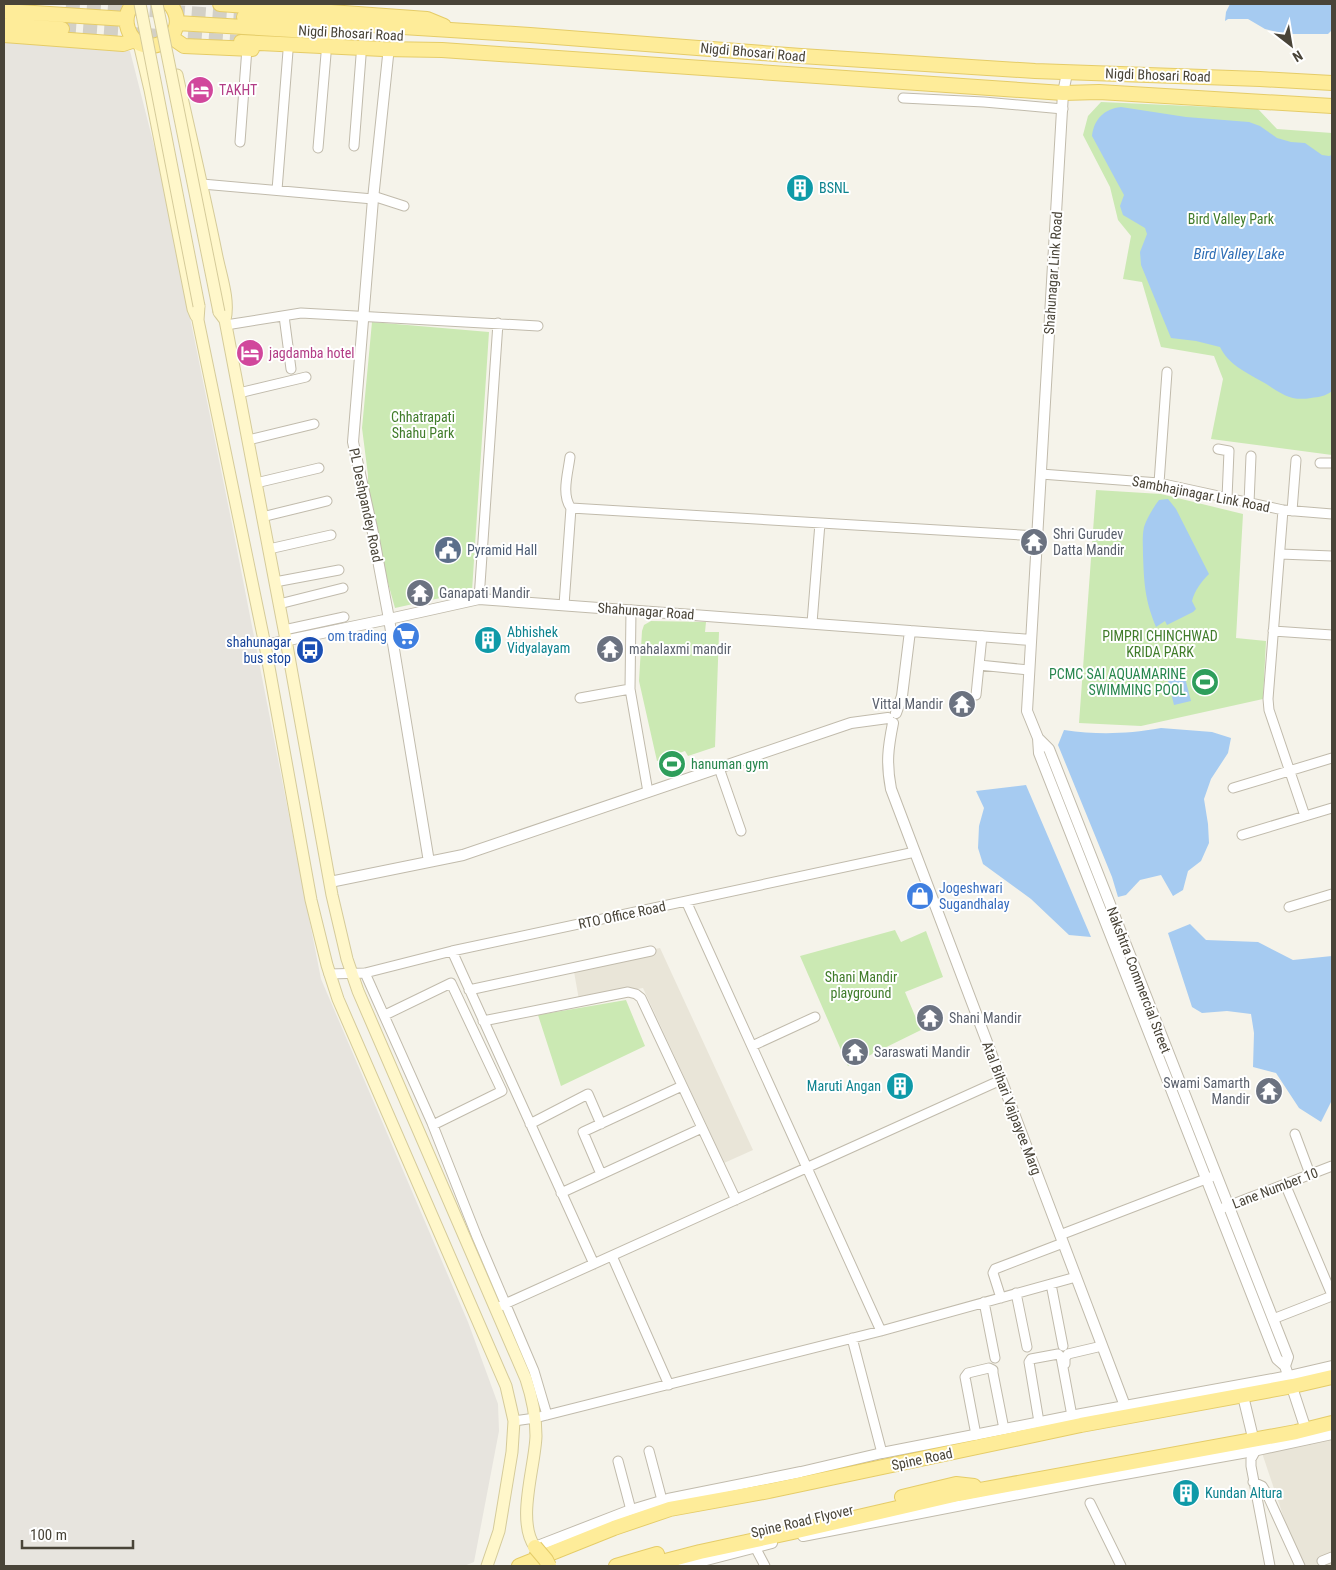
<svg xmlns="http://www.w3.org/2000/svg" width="1336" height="1570" viewBox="0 0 1336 1570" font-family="'Roboto Condensed',sans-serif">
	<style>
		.residential { fill: #e9e5d8 }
		.industrial { fill: #e7e4de }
		.green { fill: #cbe9b3 }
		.water { fill: #a6cbf1 }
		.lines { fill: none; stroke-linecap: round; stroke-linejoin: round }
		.primary-tunnel { stroke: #d3d0c6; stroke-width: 14; stroke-dasharray: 14 7; stroke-linecap: butt }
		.minor-casing { stroke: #c1bbac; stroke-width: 11 }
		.tertiary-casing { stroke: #c1bbac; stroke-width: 12 }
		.secondary-casing { stroke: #d5cb9a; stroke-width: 13 }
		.primary-casing { stroke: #e5cc68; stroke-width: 16 }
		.minor { stroke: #fff; stroke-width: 9 }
		.tertiary { stroke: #fff; stroke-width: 10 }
		.secondary { stroke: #fff7ca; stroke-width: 11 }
		.primary { stroke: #feec99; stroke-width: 14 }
		.secondary-bridge-casing { stroke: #d5cb9a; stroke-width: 13; stroke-linecap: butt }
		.primary-bridge-casing { stroke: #e5cc68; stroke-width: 16; stroke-linecap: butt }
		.secondary-bridge { stroke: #fff7ca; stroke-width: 11 }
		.primary-bridge { stroke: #feec99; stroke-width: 14 }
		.labels { text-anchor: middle; stroke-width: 4; stroke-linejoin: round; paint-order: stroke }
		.street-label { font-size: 14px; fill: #494438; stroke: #fff }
		.hotel-label { font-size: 14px; fill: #b23c85; stroke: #fff; text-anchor: start }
		.culture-label { font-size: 14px; fill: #0d838f; stroke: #fff; text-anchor: start }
		.park-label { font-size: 14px; fill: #407c2a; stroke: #fff }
		.worship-label { font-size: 14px; fill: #5b616d; stroke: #fff; text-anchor: start }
		.service-label { font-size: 14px; fill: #4e5e75; stroke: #fff; text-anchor: start }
		.shop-label { font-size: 14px; fill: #366cbe; stroke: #fff; text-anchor: end }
		.transit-label { font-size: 14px; fill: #164399; stroke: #fff; text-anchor: end }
		.leisure-label { font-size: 14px; fill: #27864d; stroke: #fff; text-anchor: end }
		.water-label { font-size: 15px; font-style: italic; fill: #2f6fb6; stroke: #fff }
	</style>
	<rect width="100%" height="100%" fill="#f5f3ea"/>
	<path class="residential" d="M660,948L753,1150L724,1163L643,988L579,1000L573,966Z
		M1332,1426V1566H1300L1262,1453Z"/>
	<path class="industrial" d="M4,41L130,51L159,165L232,524L321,979L468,1322L498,1404L499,1431L474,1562L464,1566H4Z"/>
	<path class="green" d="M1101,102L1258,109L1277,129L1332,133V455L1211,439L1223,379L1214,356L1161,347L1142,282L1123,279L1131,236L1118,220L1110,187L1083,135L1088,116Z
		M372,322L489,332L472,591L395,608L368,511V475L362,428Z
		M1096,490L1161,494L1243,514L1236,638L1266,641L1263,699L1141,726L1079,723Z
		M651,621L706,622L705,632H719L715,747L688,756L685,751L657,761L639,681L642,631L644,625Z
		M895,930L901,942L926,931L943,977L905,992L921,1030L848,1066L800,956Z
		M626,1000L645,1046L561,1086L538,1015Z"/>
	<path class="water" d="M1230,4H1332V30L1328,34H1284L1265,29L1248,19H1228L1225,21L1226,12Z
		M1121,107L1186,117L1249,122L1260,126L1277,138L1291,142L1305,143L1322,155L1329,156L1332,155V391C1326,396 1319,397 1311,398C1288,402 1279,391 1261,381C1244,371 1229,365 1220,347L1196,341L1171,338L1141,265L1140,252L1147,234L1145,228L1123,215L1120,206L1124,195L1092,136C1094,119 1104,109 1121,107Z
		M1168,499L1176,509L1209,574C1201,582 1195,590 1192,601L1196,609L1193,612L1167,625L1165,621L1156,627C1145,600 1144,584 1143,555C1143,546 1142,536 1144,527C1147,518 1153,508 1159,500Z
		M1184,674L1191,701L1174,705L1167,677Z
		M1161,728L1212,732L1231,738L1228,753L1211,779L1204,799L1208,824L1209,843L1201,861L1188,871L1183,890L1173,896L1161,875L1140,880L1126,895L1118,897L1112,877L1058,745L1064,730C1099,735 1126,734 1161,728Z
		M1026,785L1091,937L1069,935L1031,899L983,864L978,848L979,826L984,808L976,791Z
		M1190,924L1206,940L1258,942L1293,960L1332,956V1100L1321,1122L1299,1108L1276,1073L1253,1067L1254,1033L1251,1014L1227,1011L1202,1013L1192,1007L1168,933Z"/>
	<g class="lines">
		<path class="primary-tunnel" d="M66,4L244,17
			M62,29L241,42"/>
		<g class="minor-casing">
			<path id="minor" d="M903,98L984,102L1063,109
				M240,142L247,48
				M354,146L361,56
				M318,148L326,54
				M202,184L373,199
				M277,190L288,51
				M373,196L404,206
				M284,316L291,369
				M226,325L301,313L538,326
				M239,393L306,377
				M248,440L314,424
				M1218,449L1229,451L1227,498
				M1320,463H1332
				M1041,474L1159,483L1283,510L1332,514
				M256,483L319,468
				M1159,483L1167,372
				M1249,503L1251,456
				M571,508L1038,536
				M1283,510L1268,699L1269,710L1305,816
				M1292,511L1296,460
				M262,517L327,501
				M269,549L331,535
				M1280,554L1332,556
				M275,582L339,570
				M479,599L498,323
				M279,604L343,588
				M564,605L571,508C561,495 568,473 570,457
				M631,610L630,689L648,792
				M812,623L820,523
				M284,630L344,617
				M1273,631L1332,635
				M979,665L1029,670
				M976,695L982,636
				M580,698L630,689
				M719,768L741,831
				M1233,788L1332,758
				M1242,835L1332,808
				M686,901L881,1331
				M1289,907L1332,894
				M452,951L594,1264
				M365,973L432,1123L477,1237L534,1371L547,1415
				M329,974L365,973L452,951L915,852
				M469,990L651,951
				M385,1015L451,983L502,1091L433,1125
				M483,1021L628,992L636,994L641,998L736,1200
				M752,1046L815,1017
				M530,1124L588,1094L601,1124
				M1295,1134L1310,1174
				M601,1174L583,1132L682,1086
				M1285,1184L1332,1295
				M561,1193L702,1128
				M1223,1208L1332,1166
				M1060,1235L1216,1175
				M612,1256L669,1385
				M1051,1284L1063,1346
				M1016,1293L1027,1347
				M1001,1298L993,1273L995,1269L1063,1243
				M984,1302L995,1358
				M496,1308L1001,1080
				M1273,1319L1332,1296
				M852,1338L882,1453
				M1065,1364V1358L1068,1354L1102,1346
				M514,1421L535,1418L881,1331L1076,1277
				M1039,1422L1029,1362L1031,1359L1058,1354L1061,1357L1072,1416
				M976,1435L965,1377L968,1373L989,1368L993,1370V1373L1004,1429
				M1256,1450L1251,1459V1466L1270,1566
				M649,1451L662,1500
				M618,1461L631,1510
				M1253,1482L1262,1486L1267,1494L1300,1566
				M1090,1503L1121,1566
				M755,1547L765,1566
				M1322,1561L1332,1557"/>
		</g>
		<g class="tertiary-casing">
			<path id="tertiary" d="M388,56L373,199L353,442L372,528L389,619L429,862
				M1067,73L1063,93L1027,711L1038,738L1039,753L1277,1359L1285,1366L1309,1439
				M265,645L389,619L479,599L1031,640
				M896,713L902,696L910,631
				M893,723C888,748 886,763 891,789L1125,1406
				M1038,738L1049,749L1288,1357L1285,1366
				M330,882L463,855L851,723L888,718
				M1243,1396L1255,1446
				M803,1536L1091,1480L1253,1451L1332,1434
				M535,1547L628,1511L668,1499L801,1472L882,1453L1076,1415L1289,1376L1332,1366
				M683,1566L772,1543"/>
		</g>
		<g class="secondary-casing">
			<path id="secondary" d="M139,43L150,90L193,309L196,316
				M177,75C190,134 204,193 216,252C220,274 230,299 225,320
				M199,306L198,320L265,645L311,900L327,965L338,999L506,1386L514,1421L512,1452L499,1531L487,1566
				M219,312L225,320L286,640L332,895L347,959L358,991L526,1379C532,1397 536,1416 536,1436C535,1467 516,1521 535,1547"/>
		</g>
		<g class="primary-casing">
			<path id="primary" d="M133,4C127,11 125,20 128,29C140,65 196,37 170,4
				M220,4L427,19L444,26
				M4,11L126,19
				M244,17L530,35L801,56L1035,71L1260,79L1332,83
				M177,23L343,33
				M4,25L62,29
				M4,35L123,44L135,40
				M171,37L184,46L252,49
				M241,42L383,49L442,50L1063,93L1099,92L1332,106
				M902,1497L956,1484L974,1486
				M519,1566L614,1528L670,1509L769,1491L1081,1425L1293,1386L1332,1377
				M616,1566L657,1554
				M646,1566L700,1552L793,1532L958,1494L1296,1432L1332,1423"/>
		</g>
		<use href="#minor" class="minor"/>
		<use href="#tertiary" class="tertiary"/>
		<use href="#secondary" class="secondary"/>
		<use href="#primary" class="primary"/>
		<g class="secondary-bridge-casing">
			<path id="secondary-bridge" d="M140,4L199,306
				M157,4L219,312"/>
		</g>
		<g class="primary-bridge-casing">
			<path id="primary-bridge" d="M535,1547L546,1560L549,1566"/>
		</g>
		<use href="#secondary-bridge" class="secondary-bridge"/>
		<use href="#primary-bridge" class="primary-bridge"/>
	</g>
	<defs>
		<g id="hotel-disc" transform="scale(1.4375)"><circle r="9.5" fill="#d1479c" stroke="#fff"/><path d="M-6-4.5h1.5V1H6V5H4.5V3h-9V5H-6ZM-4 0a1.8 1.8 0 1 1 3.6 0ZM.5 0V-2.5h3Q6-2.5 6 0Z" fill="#fff"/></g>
		<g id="building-disc" transform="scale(1.4375)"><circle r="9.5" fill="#0f9aa8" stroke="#fff"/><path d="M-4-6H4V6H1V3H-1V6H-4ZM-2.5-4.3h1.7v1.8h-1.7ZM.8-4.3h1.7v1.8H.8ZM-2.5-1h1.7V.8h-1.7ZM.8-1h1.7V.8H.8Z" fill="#fff"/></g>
		<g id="temple-disc" transform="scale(1.4375)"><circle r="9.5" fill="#6b7280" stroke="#fff"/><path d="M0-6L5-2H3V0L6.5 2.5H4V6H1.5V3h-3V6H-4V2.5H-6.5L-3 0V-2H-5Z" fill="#fff"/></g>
		<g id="civic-disc" transform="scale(1.4375)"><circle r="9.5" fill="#5c6f8a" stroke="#fff"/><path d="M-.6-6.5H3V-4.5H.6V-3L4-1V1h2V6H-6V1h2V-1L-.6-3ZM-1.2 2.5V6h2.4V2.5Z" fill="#fff"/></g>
		<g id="supermarket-disc" transform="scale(1.4375)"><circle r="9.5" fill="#3f7fe0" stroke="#fff"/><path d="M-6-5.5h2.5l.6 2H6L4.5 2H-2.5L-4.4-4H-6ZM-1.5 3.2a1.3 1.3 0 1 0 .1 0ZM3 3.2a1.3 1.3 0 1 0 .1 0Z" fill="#fff"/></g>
		<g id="bus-disc" transform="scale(1.4375)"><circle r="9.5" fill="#1a4fb4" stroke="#fff"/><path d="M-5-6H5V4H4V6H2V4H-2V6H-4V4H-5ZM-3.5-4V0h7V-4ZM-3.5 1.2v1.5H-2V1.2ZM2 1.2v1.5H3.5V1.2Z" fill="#fff"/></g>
		<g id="stadium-disc" transform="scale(1.4375)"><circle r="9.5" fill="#2e9e5b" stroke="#fff"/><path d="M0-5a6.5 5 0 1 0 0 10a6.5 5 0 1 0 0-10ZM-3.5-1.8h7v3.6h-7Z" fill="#fff"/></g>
		<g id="shop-disc" transform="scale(1.4375)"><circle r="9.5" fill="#3f7fe0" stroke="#fff"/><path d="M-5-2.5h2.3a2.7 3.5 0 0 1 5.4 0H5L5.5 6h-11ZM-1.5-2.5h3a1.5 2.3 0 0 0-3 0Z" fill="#fff"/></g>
	</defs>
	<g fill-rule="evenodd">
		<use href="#hotel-disc" x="200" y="90"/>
		<use href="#building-disc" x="800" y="188"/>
		<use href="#hotel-disc" x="250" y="353"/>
		<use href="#temple-disc" x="1034" y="542"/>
		<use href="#civic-disc" x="448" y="550"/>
		<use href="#temple-disc" x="420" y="593"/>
		<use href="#supermarket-disc" x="406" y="636"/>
		<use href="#building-disc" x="488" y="640"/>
		<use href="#temple-disc" x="610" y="649"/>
		<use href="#bus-disc" x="310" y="650"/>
		<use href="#stadium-disc" x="1205" y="682"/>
		<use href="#temple-disc" x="962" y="704"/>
		<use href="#stadium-disc" x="672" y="764"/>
		<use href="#shop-disc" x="920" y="896"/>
		<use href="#temple-disc" x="930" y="1018"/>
		<use href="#temple-disc" x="855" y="1052"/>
		<use href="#building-disc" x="900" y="1086"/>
		<use href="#temple-disc" x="1269" y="1091"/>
		<use href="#building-disc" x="1186" y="1493"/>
	</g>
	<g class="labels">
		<g class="street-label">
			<text transform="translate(351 33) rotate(3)" y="5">Nigdi Bhosari Road</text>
			<text transform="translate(753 52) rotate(5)" y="5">Nigdi Bhosari Road</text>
			<text transform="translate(1158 75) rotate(2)" y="5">Nigdi Bhosari Road</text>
			<text transform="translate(1053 273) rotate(-86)" y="5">Shahunagar Link Road</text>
			<text transform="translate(1201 494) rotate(11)" y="5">Sambhajinagar Link Road</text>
			<text transform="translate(366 505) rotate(78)" y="5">PL Deshpandey Road</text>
			<text transform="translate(646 611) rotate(4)" y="5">Shahunagar Road</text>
			<text transform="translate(622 915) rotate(-12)" y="5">RTO Office Road</text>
			<text transform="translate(1139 980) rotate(69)" y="5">Nakshtra Commercial Street</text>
			<text transform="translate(1012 1108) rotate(69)" y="5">Atal Bihari Vajpayee Marg</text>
			<text transform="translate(1275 1188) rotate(-21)" y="5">Lane Number 10</text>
			<text transform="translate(922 1459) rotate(-12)" y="5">Spine Road</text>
			<text transform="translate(802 1521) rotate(-13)" y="5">Spine Road Flyover</text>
		</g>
		<g class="hotel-label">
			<text x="219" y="95">TAKHT</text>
			<text x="269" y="358">jagdamba hotel</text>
		</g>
		<g class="culture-label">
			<text x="819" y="193">BSNL</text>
			<text x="507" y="637">Abhishek<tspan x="507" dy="16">Vidyalayam</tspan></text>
			<text x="881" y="1091" text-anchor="end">Maruti Angan</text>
			<text x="1205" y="1498">Kundan Altura</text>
		</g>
		<g class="park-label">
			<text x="1231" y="224">Bird Valley Park</text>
			<text x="423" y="422">Chhatrapati<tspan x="423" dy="16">Shahu Park</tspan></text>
			<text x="1160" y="641">PIMPRI CHINCHWAD<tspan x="1160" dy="16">KRIDA PARK</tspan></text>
			<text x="861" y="982">Shani Mandir<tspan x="861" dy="16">playground</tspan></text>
		</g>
		<g class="worship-label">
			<text x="1053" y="539">Shri Gurudev<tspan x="1053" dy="16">Datta Mandir</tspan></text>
			<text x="439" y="598">Ganapati Mandir</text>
			<text x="629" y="654">mahalaxmi mandir</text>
			<text x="943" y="709" text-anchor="end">Vittal Mandir</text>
			<text x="949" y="1023">Shani Mandir</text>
			<text x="874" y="1057">Saraswati Mandir</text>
			<text x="1250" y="1088" text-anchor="end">Swami Samarth<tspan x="1250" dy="16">Mandir</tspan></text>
		</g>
		<g class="service-label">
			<text x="467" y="555">Pyramid Hall</text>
		</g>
		<g class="shop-label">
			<text x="387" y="641">om trading</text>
			<text x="939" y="893" text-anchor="start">Jogeshwari<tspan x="939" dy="16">Sugandhalay</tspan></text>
		</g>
		<g class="transit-label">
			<text x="291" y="647">shahunagar<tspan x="291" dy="16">bus stop</tspan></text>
		</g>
		<g class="leisure-label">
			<text x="1186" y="679">PCMC SAI AQUAMARINE<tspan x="1186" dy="16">SWIMMING POOL</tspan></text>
			<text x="691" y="769" text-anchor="start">hanuman gym</text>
		</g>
		<g class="water-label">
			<text x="1239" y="259">Bird Valley Lake</text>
		</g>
	</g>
	<rect width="1336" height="1570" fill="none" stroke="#494438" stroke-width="10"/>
	<g transform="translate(1291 45) rotate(149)" stroke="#ffffff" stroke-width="4" paint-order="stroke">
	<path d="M0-4L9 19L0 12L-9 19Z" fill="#494438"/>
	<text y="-8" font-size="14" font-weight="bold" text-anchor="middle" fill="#494438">N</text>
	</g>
	<path d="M22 1540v8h111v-8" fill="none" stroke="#494438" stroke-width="2.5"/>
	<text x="30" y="1540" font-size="15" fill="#494438" stroke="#ffffff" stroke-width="4" paint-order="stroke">100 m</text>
</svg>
